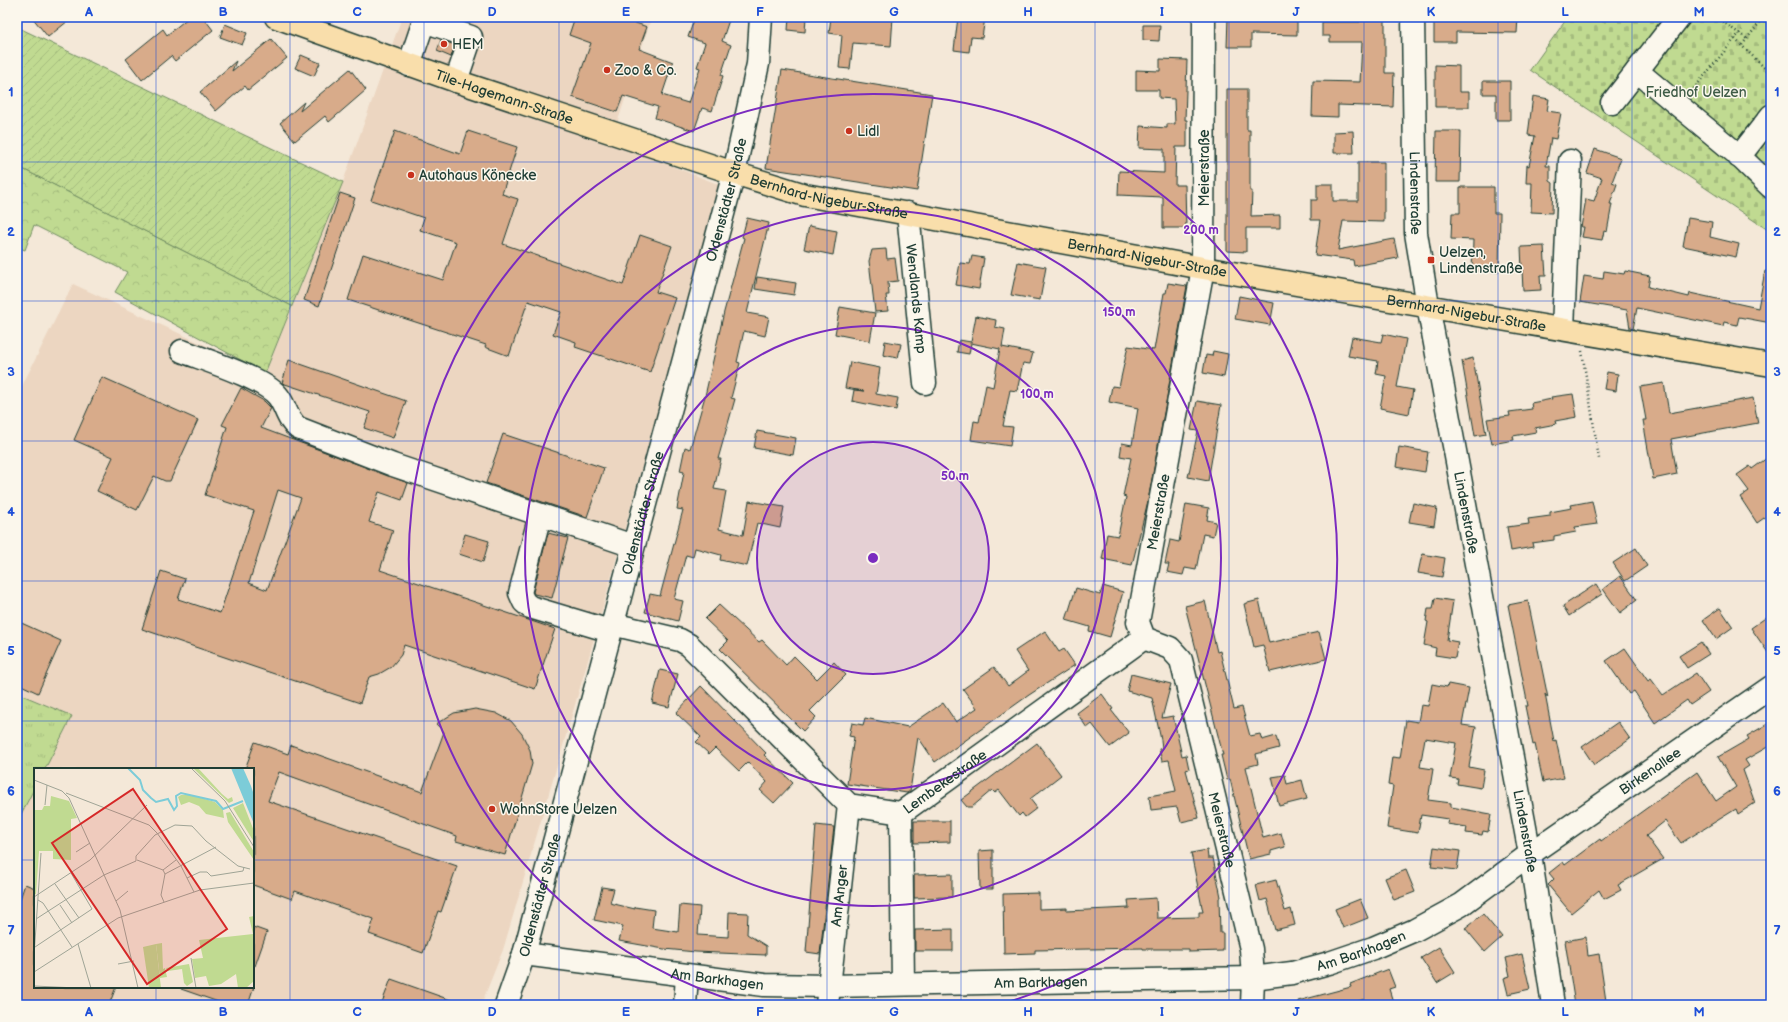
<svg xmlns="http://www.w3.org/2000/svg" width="1788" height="1022" viewBox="0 0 1788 1022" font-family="'Balsamiq Sans',sans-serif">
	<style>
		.built { fill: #ecd6c1 }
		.grass { fill: url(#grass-tufts); stroke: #708c62 }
		.forest { fill: url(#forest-crowns); stroke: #708c62 }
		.cemetery { fill: url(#cemetery-stones); stroke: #708c62 }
		.garden { fill: url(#garden-furrows); stroke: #708c62 }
		.building { fill: #d8ab8a; stroke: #1f3d34; fill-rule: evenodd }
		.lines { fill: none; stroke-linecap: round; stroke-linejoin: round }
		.minor-casing { stroke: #1f3d34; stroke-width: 25 }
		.major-casing { stroke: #1f3d34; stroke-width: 25 }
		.path { stroke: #1f3d34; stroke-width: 2.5; stroke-dasharray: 1 3; stroke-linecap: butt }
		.minor { stroke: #fbf7ec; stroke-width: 22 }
		.major { stroke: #f9deab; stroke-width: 22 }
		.grid { fill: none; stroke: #1d4ed8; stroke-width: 1; stroke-opacity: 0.55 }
		.ring { fill: none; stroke: #7b2cbf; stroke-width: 2 }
		.poi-dot { fill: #c8321e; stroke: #fbf7ec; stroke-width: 1.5 }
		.labels { text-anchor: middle; stroke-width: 3; stroke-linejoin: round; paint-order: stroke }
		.poi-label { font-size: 14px; fill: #1f3d34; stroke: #fbf7ec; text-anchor: start }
		.park-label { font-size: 14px; fill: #3f5c47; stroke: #fbf7ec }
		.street-label { font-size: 14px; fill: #1f3d34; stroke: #fbf7ec }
		.inset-river { fill: none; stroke: #7cccd8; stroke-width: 2 }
		.inset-road { fill: none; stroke: #9fa496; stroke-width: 1 }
		.view { fill: #d62828; fill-opacity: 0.15; stroke: #d62828; stroke-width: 2 }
		.inset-edge { fill: none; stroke: #1f3d34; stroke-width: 2 }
		.centre { fill: #7b2cbf; stroke: #fbf7ec; stroke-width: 2 }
		.ring-label { font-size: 12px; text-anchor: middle; font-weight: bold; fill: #7b2cbf; stroke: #fbf7ec; stroke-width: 3; stroke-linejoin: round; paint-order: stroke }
		.neatline { fill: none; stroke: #1d4ed8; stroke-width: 1.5 }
		.grid-label { font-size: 13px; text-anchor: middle; font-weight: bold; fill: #1d4ed8 }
	</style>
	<defs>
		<pattern id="grass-tufts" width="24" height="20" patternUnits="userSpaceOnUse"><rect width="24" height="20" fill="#c0da91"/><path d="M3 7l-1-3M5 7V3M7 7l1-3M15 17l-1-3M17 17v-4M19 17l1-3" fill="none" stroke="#a5bc7e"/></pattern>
		<pattern id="forest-crowns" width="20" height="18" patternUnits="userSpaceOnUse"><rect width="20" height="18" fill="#c0da91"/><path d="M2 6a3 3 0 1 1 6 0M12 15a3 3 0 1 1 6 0" fill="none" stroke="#a5bc7e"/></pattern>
		<pattern id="cemetery-stones" width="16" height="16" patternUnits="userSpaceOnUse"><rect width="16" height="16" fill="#c0da91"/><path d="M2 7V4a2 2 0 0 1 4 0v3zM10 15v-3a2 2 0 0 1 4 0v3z" fill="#a5bc7e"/></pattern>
		<pattern id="garden-furrows" width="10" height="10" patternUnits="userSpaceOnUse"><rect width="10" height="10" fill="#c0da91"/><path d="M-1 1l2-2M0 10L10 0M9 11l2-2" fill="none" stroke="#a5bc7e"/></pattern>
	</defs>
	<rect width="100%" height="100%" fill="#f4e8d8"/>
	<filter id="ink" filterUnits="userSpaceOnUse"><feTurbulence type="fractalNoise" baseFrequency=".025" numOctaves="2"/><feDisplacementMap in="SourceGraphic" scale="8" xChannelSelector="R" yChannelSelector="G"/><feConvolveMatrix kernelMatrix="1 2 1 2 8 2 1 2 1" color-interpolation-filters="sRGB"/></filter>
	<g filter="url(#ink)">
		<path class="built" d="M402,17H644L651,19L611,142L720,185L589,657L503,950L481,1005H17V822L35,787V987H253V769H45L72,716L17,693V396L73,284L265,373L343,182Z"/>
		<path class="grass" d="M17,693L72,716L45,769H35V787L17,822Z"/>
		<path class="forest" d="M17,166L292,306L265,373L115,292L127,272L34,225L25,250L17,247Z"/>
		<path class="cemetery" d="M1568,17H1771V232L1530,70Z"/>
		<path class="garden" d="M17,27L343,182L292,306L17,166Z"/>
		<path class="building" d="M32,17H73L48,37Z
			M189,17H203L213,30L175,61L171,56L142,80L126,59L163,29L167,35Z
			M575,17H619L647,27L639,49L673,62L662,95L688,103L700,68L697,67L705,43L688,37L695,17H730L722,41L731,45L721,75L723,76L712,111L702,108L694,131L655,118L658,107L623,96L617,112L572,97L591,43L569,35Z
			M789,17H806L805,32L788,30Z
			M831,17H893L891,46L853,43L850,69L839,68L842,35L829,33Z
			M958,17H985L982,38L971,37L969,52L954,50Z
			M1228,17H1297V35L1251,34V47H1227Z
			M1360,17H1385V73H1394L1393,107L1338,105V117L1312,116L1313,81L1360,82L1362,42H1330V36H1322V22H1360Z
			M1434,17H1518L1517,33L1456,32V42H1434Z
			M225,24L247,33L242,45L220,37Z
			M1143,25H1160L1159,41L1143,40Z
			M271,39L287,58L248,90L245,86L216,111L200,92L236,61L232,71Z
			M441,40L455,45L451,57L437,51Z
			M301,55L320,63L314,76L295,68Z
			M1160,59L1187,60L1185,120H1187V147H1176L1175,185H1185L1186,228H1163V197L1118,195L1119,171L1164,173V149L1139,148L1140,126L1167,128V124H1175L1174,99L1159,98V90H1136V70L1160,71Z
			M1435,65L1459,66V92H1469V107H1435Z
			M350,69L366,90L329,122L325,116L295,141L280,123L304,102L300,111Z
			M782,70L932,94L917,191L766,168Z
			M1483,81H1510V120H1496V94H1483Z
			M1227,89H1247V130H1250V191H1252L1251,216L1280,215V228H1246V252L1227,251Z
			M1533,96L1549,99L1547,111L1561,113L1556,139L1551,138L1546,166H1550V181L1553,183L1552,213L1531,212L1532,183H1526L1527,165L1529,166L1535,136L1528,135Z
			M395,131L460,154L468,131L517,147L502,194L518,199L503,244L623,285L640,235L672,246L656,292L675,298L650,372L575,347L576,342L553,334L561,312L528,301L509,356L485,347L486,345L348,300L363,254L443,280L456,242L420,230L424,218L371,200Z
			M1353,131L1354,153H1334V132Z
			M1436,131H1461L1460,182H1435Z
			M1595,149L1621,158L1612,182L1617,184L1610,204H1612L1607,232L1604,231L1602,240L1582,237L1584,227H1581L1586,199L1594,201L1602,178L1587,173Z
			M1358,162H1384V222L1343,221L1338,250L1394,239L1398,258L1354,266L1353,260L1315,255L1320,220H1311V200H1317V184H1333V201H1358Z
			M1460,187H1494V213H1500L1499,272L1472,271L1473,240L1451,239L1452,213H1460Z
			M340,193L355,198L319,306L304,300Z
			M747,218L769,223L747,313L769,317L765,336L744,331L737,362L740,363L731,398L735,399L718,459H721L714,489L726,491L719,529L743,535L749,501L784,507L780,528L757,523L747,566L720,560L721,555L695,548L693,557L686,555L674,599L683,601L678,621L645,612L650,594L660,596L683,510L677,509L684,472L680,471L685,447L690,449L705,396L724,312L744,238L742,237Z
			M1688,218L1712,222L1710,237L1739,244L1736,257L1683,246Z
			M809,226L837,231L833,255L804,249Z
			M1544,246L1546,276H1540L1541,290L1523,291L1521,247Z
			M886,249L887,259L895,258L898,281L888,282L889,295H886L888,311L875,312L869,261L872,250Z
			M972,256L984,258L979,289L956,285L960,263L970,264Z
			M1018,262L1046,267L1040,300L1011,295Z
			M1604,271L1624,274L1625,271L1650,276L1648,287L1689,297L1690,293L1758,308L1765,271L1771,272V323L1739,317L1737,325L1724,322L1723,326L1637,308L1633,329L1630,328L1627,310L1580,302L1584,276L1603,279Z
			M757,277L796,283L794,295L755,289Z
			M1168,283L1187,286L1148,501L1132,565L1102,559L1107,534L1118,536L1126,497L1123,496L1131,458L1120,456L1122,443L1132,445L1138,408L1109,402L1112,386L1119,387L1128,346L1154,350L1164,293H1166Z
			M1239,296L1274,303L1270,325L1235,319Z
			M840,307L875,313L870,341L835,334Z
			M976,316L996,320L995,327L1005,329L1002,347L1033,353L1030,364L1023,363L1017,391L1010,390L1003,426L1013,427L1010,446L971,440L974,421L979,422L986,385L993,387L1000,349L971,343L969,354L957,352L959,340L971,342Z
			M1383,334L1406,339L1397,387L1413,390L1409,414L1380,408L1386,376L1376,374L1378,361L1348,356L1352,337L1381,342Z
			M885,341L901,344L898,358L883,355Z
			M1213,351L1228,354L1224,377L1203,373L1206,355L1212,356Z
			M1473,358L1486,434L1475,436L1462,361Z
			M289,360L406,401L393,438L364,428L370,412L282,383Z
			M850,362L880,368L876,394L898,398L896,410L852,401L854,390L864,391L845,388Z
			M1607,372L1618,374L1616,391L1604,389Z
			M102,377L198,420L170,481H165L154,476L137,510L97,491L113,457L74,440Z
			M1664,383L1669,413L1753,398L1758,423L1671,439L1677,474L1653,479L1643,420H1646L1640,387Z
			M241,388L264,401L271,408L261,428L408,483L402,500L379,492L369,522L393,530L380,570L555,629L535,689L404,645L401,655L391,667L379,674L369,677L360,703L142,629L161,571L185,579L178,599L220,613L254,511L205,495L227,427L222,425ZM278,490L301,498L267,590L249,583Z
			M1573,394L1577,417L1555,421L1556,424L1535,428L1536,432L1513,436L1514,440L1492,444L1487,419L1510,416L1509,412L1532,409L1531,403L1552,399L1551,397Z
			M1197,401L1221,405L1208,481L1188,477L1198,431L1191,430Z
			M757,431L796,438L793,455L754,448Z
			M503,434L604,468L587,517L486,483Z
			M1399,447L1428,452L1425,472L1396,467Z
			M1771,455V513L1757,523L1740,497L1749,491L1737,475L1750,466L1752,469Z
			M1592,501L1597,524L1575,527L1576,532L1554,536V540L1532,543L1533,547L1511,551L1507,527L1529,524L1528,519L1550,516V512L1572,508L1571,505Z
			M1413,503L1437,508L1434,526L1409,522Z
			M1186,504L1209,508L1207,520L1216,522L1213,536L1203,534L1196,570L1185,568L1183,575L1167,572L1169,564H1165L1170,540L1179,542Z
			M548,533L568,538L552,598L534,594L533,592Z
			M465,534L489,541L483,562L459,554Z
			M1636,548L1647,566L1625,581L1613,563Z
			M1422,554L1445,558L1442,577L1418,573Z
			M1620,576L1637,600L1620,613L1603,589Z
			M1596,584L1602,594L1569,616L1563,606Z
			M1103,586L1123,592L1110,637L1089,631L1090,627L1066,620L1076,588L1100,595Z
			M1435,598L1453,601L1447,640L1458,642L1455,658L1435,655L1436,648L1424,645L1428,622L1426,621L1428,609H1433Z
			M1259,600L1269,643L1319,632L1326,659L1270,672L1263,645L1254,647L1244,604Z
			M1205,601L1217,652L1220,651L1234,709L1242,707L1250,736L1260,734L1262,740L1276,736L1279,748L1256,754L1258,764L1246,767L1263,838L1281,833L1285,847L1271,851V854L1249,859L1230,779L1227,780L1221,755H1223L1185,606Z
			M1528,601L1548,698L1545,694L1554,741L1556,740L1564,778L1543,782L1535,744L1533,745L1525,706H1528L1508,605Z
			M719,605L759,642L762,640L786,665L794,656L817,679L834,662L846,675L810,711L816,717L803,731L720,649L728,641L705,619Z
			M1720,608L1733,627L1716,639L1703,620Z
			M1771,614V657L1751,628Z
			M17,621L61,641L38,693L17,683Z
			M1045,631L1059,652L1064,649L1075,665L1029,695L935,762L918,737L910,791L907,793L847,784L854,737L849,736L852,723L863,725L865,718L908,727L943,703L956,722L977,708L963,689L994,667L1008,686L1028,671L1015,651Z
			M1701,642L1709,654L1687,668L1679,656Z
			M1625,648L1648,681L1651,679L1663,695L1696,673L1709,692L1690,705L1687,700L1655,723L1634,691L1629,694L1606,661Z
			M660,670L678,674L669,707L652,703Z
			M1131,674L1171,684L1162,718L1173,716L1182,756L1186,755L1189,769L1186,770L1199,818L1181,822L1177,807L1151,810L1149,796L1176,791L1169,760L1162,761L1159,749L1162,748L1161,740L1152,698L1127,691Z
			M1432,684L1447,687L1448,684L1469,688L1462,725L1476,727L1469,767L1484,770L1481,788L1457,784L1458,779L1450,778L1456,743L1425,738L1420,767L1433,769L1428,800L1451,803V807L1491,814L1488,832L1483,831L1482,835L1466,833L1467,827L1447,824L1448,819L1421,815L1418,833L1387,828L1393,786L1388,785L1392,757L1400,758L1406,720L1418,722L1421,705L1428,706Z
			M701,686L766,753L764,755L793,783L774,803L760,790L767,782L748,762L739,771L715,748L709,754L696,742L701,737L676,713Z
			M1102,694L1113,709L1111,710L1129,733L1110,747L1092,724L1087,728L1077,713Z
			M475,709L496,713L511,721L522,734L530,750L532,764L505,855L456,841L457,836L279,772L268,801L457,866L441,912L438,911L423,953L369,934L374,919L295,891L292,899L253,885V769H245L255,742L288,754L291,745L422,792L444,732L436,724L454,713Z
			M1618,722L1630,739L1594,765L1582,747Z
			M1771,722V745L1745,760L1749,766L1743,770L1755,803L1738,814L1736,809L1681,843L1665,821L1646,836L1663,859L1618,885L1621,890L1604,899L1599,890L1571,913L1548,885L1554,879L1549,873L1563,862L1565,865L1600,839L1601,841L1697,772L1716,801L1736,787L1718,757L1749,739L1747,736Z
			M1037,743L1061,775L1030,799L1037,808L1025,817L1022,813L1019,816L999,790L995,793L992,790L972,807H967L961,800Z
			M1285,775L1287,784L1302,780L1307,799L1279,806L1272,777Z
			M914,821H950V842L914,843Z
			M816,825L834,827L820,954L806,952Z
			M1434,847L1460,851L1457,870L1431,867Z
			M993,850V889H980L979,851Z
			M1207,850L1208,858H1213L1221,897L1219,898L1220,933H1223V951L1189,952V949H1143V948L1035,950V953L1004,954L1003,894L1039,893V909L1067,908V911L1129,908L1128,900L1156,898L1157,918L1199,917V912H1203L1191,853Z
			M1406,870L1415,892L1394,900L1385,878Z
			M952,874V897L914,898V875Z
			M1276,880L1285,911L1291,909L1295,925L1275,930L1267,899L1260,901L1256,885Z
			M25,884L35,888V987H116L109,1005H17V908Z
			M602,887L614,889L610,903L635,909V907L654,910L652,928L678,932L680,905L700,907L698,935L728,937L729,912L748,913L747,934L766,946V955L696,952L664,949L619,941L623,926L594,920Z
			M1360,899L1368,918L1343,928L1335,909Z
			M1483,914L1502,937L1485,952L1465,928Z
			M253,927L267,932L255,966L253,965Z
			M953,929V951H915V930Z
			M1586,937L1588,956L1599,954L1606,1001L1575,1005L1565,941Z
			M1439,947L1455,972L1437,983L1421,958Z
			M1522,954L1530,989L1508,994L1504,978L1510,976L1506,958Z
			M1388,969L1395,987L1389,989L1393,1002L1385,1005H1366L1364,999L1349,1005H1298V1001L1351,987L1350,984Z
			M391,979L459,1003V1005H381Z
			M181,987H254L248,1005H227L181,989Z"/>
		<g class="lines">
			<g class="minor-casing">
				<g id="minor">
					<path id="s1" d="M1204,17L1203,268L1138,622L1144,638L1170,648L1181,660L1251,949L1253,978L1252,1005"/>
					<path id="s2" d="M1413,17L1416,233L1428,306L1530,854L1553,1005"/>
					<path d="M409,65L424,21L471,37L456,81"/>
					<path d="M1637,71L1737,154L1771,187"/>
					<path d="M1612,103L1679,17"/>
					<path d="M1739,157L1771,116"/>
					<path id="s3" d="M908,213L925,383"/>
					<path d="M1563,329L1570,161"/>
					<path d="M182,351C205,360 262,378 277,395C286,405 286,419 298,428L393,465L633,546"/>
					<path d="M540,515L520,593L524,602L530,607L610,631"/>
					<path id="s4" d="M612,624L680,640L689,645L849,805L901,813L1144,638"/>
					<path d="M901,813L903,984"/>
					<path id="s5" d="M524,954L764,985L829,986L1253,978L1292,973L1329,963L1373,948L1415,930L1461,905L1530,854L1771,687"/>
					<path id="s6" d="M506,1005L524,954L734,173L758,64L761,17"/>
					<path d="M685,1005L687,976"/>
					<path id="s7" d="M827,1005L849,805"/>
				</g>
			</g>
			<g class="major-casing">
				<g id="major">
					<path id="s8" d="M276,17L456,81L734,173L805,195L1203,268L1771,365"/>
				</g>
			</g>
			<path class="path" d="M1716,17L1747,39
				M1735,39L1771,74
				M1742,45L1764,17
				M1691,92L1742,30
				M1582,351L1599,459"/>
			<use href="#minor" class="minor"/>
			<use href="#major" class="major"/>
		</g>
	</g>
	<path class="grid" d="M156,17V769M290,17V1005M424,17V1005M559,17V1005M693,17V1005M827,17V1005M961,17V1005M1095,17V1005M1229,17V1005M1364,17V1005M1498,17V1005M1632,17V1005M17,162H1771M17,301H1771M17,441H1771M17,581H1771M17,721H1771M17,860H35M253,860H1771M156,987V1005"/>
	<circle cx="873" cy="558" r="116" fill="#7b2cbf" fill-opacity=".12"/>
	<g class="ring">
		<circle cx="873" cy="558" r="116"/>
		<circle cx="873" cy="558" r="232"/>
		<circle cx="873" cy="558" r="348"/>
		<path d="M745 1004A464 464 0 1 1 1001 1004"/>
	</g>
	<g class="poi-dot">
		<circle cx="444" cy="44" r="4"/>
		<circle cx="607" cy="70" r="4"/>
		<circle cx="849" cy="131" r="4"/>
		<circle cx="411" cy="175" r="4"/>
		<rect x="1427" y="256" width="8" height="8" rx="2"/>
		<circle cx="492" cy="809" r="4"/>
	</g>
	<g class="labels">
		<g class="poi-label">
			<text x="452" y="49">HEM</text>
			<text x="615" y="75">Zoo &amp; Co.</text>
			<text x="857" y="136">Lidl</text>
			<text x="419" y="180">Autohaus Könecke</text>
			<text x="1439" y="257">Uelzen,<tspan x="1439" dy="16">Lindenstraße</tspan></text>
			<text x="500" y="814">WohnStore Uelzen</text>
		</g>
		<g class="park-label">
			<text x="1696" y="97">Friedhof Uelzen</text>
		</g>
		<g class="street-label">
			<text dy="5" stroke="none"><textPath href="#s8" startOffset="242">Tile-Hagemann-Straße</textPath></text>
			<text transform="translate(1204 168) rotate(-90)" y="5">Meierstraße</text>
			<text dy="5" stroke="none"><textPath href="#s2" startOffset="176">Lindenstraße</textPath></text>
			<text dy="5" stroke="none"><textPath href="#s8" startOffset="582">Bernhard-Nigebur-Straße</textPath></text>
			<text dy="5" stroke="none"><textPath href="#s6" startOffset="835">Oldenstädter Straße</textPath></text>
			<text dy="5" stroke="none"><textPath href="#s8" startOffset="906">Bernhard-Nigebur-Straße</textPath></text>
			<text dy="5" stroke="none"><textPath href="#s3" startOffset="86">Wendlands Kamp</textPath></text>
			<text dy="5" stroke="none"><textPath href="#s8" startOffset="1230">Bernhard-Nigebur-Straße</textPath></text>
			<text transform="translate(1158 512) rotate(-80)" y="5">Meierstraße</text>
			<text dy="5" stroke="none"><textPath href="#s2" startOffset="500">Lindenstraße</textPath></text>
			<text dy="5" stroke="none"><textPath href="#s6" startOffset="511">Oldenstädter Straße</textPath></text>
			<text dy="5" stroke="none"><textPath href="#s5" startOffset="1185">Birkenallee</textPath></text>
			<text dy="5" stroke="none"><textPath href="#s4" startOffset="413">Lembekestraße</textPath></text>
			<text dy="5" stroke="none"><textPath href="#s1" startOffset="847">Meierstraße</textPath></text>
			<text dy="5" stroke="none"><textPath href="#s2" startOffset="824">Lindenstraße</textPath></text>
			<text dy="5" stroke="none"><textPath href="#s6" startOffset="115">Oldenstädter Straße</textPath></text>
			<text dy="5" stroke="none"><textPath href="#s7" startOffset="110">Am Anger</textPath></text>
			<text dy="5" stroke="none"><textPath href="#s5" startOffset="843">Am Barkhagen</textPath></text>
			<text dy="5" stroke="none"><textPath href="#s5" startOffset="195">Am Barkhagen</textPath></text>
			<text dy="5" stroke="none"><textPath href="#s5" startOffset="519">Am Barkhagen</textPath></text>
		</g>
	</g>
	<g transform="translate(34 768)">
		<rect width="220" height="220" fill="#f4e8d8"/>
		<path d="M159,0H164L188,26L194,31L198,29L199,33L195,35ZM147,27H157L181,34L189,42L190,50L172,46L165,38L155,34L147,37L144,29ZM209,35L220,63V74L199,40ZM196,44L220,84V92L194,54L192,45ZM220,148V213L212,220H204L202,206L187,216L175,218L172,208L161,210L158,191L169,190L165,172L219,166L215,149ZM155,196L159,214L153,218L150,215L148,201L134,203L132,200Z" fill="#c0da91"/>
		<path d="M128,175L129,201L131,200L133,209L126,210L122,176Z" fill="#c0da91"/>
		<path d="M17,28L35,33L43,50L37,51V92L19,91V83H5L2,126L0,127V42H8L10,38H16Z" fill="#c0da91"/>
		<path d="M122,176L127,220H115L109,179Z" fill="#c0da91"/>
		<path d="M197,0H209L217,18L220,27V56Z" fill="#7cccd8"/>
		<path class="inset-river" d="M94,0L106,12L109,22L117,30L122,34L134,31L140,42L143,38L142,28L147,25L182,33L189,41L209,33"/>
		<path class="inset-road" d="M157,0L191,33L220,79M0,12L28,23L35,30L86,142L104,220M32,25L115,57L123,65L147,98L160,124M11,37L13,17M42,84L56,75M103,92L129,102L131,106L127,127L130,134M129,102L142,92M131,106L182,79M153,110L166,104H173L177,108L209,103L210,99M21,116L45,150M0,129L56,92L113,37M4,132L9,135L38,179M82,133L94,123M26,137L38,155M2,151L70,107L102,93V88L121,67L141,57L158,58L172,73L204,98L216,101M44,176L57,220M1,179L58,141L37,105M0,188L7,85M157,190L162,220M84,196L100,193M0,204L84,150L166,122L220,115M0,218L43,220"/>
		<path class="view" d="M99,21L193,161L113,216L18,75Z"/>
		<rect width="220" height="220" class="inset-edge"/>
	</g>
	<circle cx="873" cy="558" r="6" class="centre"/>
	<g class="ring-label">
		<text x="1201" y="234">200 m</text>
		<text x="1119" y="316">150 m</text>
		<text x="1037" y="398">100 m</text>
		<text x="955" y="480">50 m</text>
	</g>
	<rect width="1788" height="1022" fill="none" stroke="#fbf7ec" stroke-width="44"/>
	<rect x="22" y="22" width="1744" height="978" class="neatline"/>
	<g class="grid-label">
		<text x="89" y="16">A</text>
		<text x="223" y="16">B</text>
		<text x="357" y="16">C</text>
		<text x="492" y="16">D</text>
		<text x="626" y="16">E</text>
		<text x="760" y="16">F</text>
		<text x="894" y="16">G</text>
		<text x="1028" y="16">H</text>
		<text x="1162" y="16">I</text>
		<text x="1296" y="16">J</text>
		<text x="1431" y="16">K</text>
		<text x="1565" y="16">L</text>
		<text x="1699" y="16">M</text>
		<text x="11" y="96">1</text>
		<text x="1777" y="96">1</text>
		<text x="11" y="236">2</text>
		<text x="1777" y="236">2</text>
		<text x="11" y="376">3</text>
		<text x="1777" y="376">3</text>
		<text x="11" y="516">4</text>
		<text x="1777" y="516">4</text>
		<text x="11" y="655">5</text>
		<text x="1777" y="655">5</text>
		<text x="11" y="795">6</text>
		<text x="1777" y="795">6</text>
		<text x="11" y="935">7</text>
		<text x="1777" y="935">7</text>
		<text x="89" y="1016">A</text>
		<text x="223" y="1016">B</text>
		<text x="357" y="1016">C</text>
		<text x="492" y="1016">D</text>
		<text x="626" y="1016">E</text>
		<text x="760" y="1016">F</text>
		<text x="894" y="1016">G</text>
		<text x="1028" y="1016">H</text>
		<text x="1162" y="1016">I</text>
		<text x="1296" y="1016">J</text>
		<text x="1431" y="1016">K</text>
		<text x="1565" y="1016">L</text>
		<text x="1699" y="1016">M</text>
	</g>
</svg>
